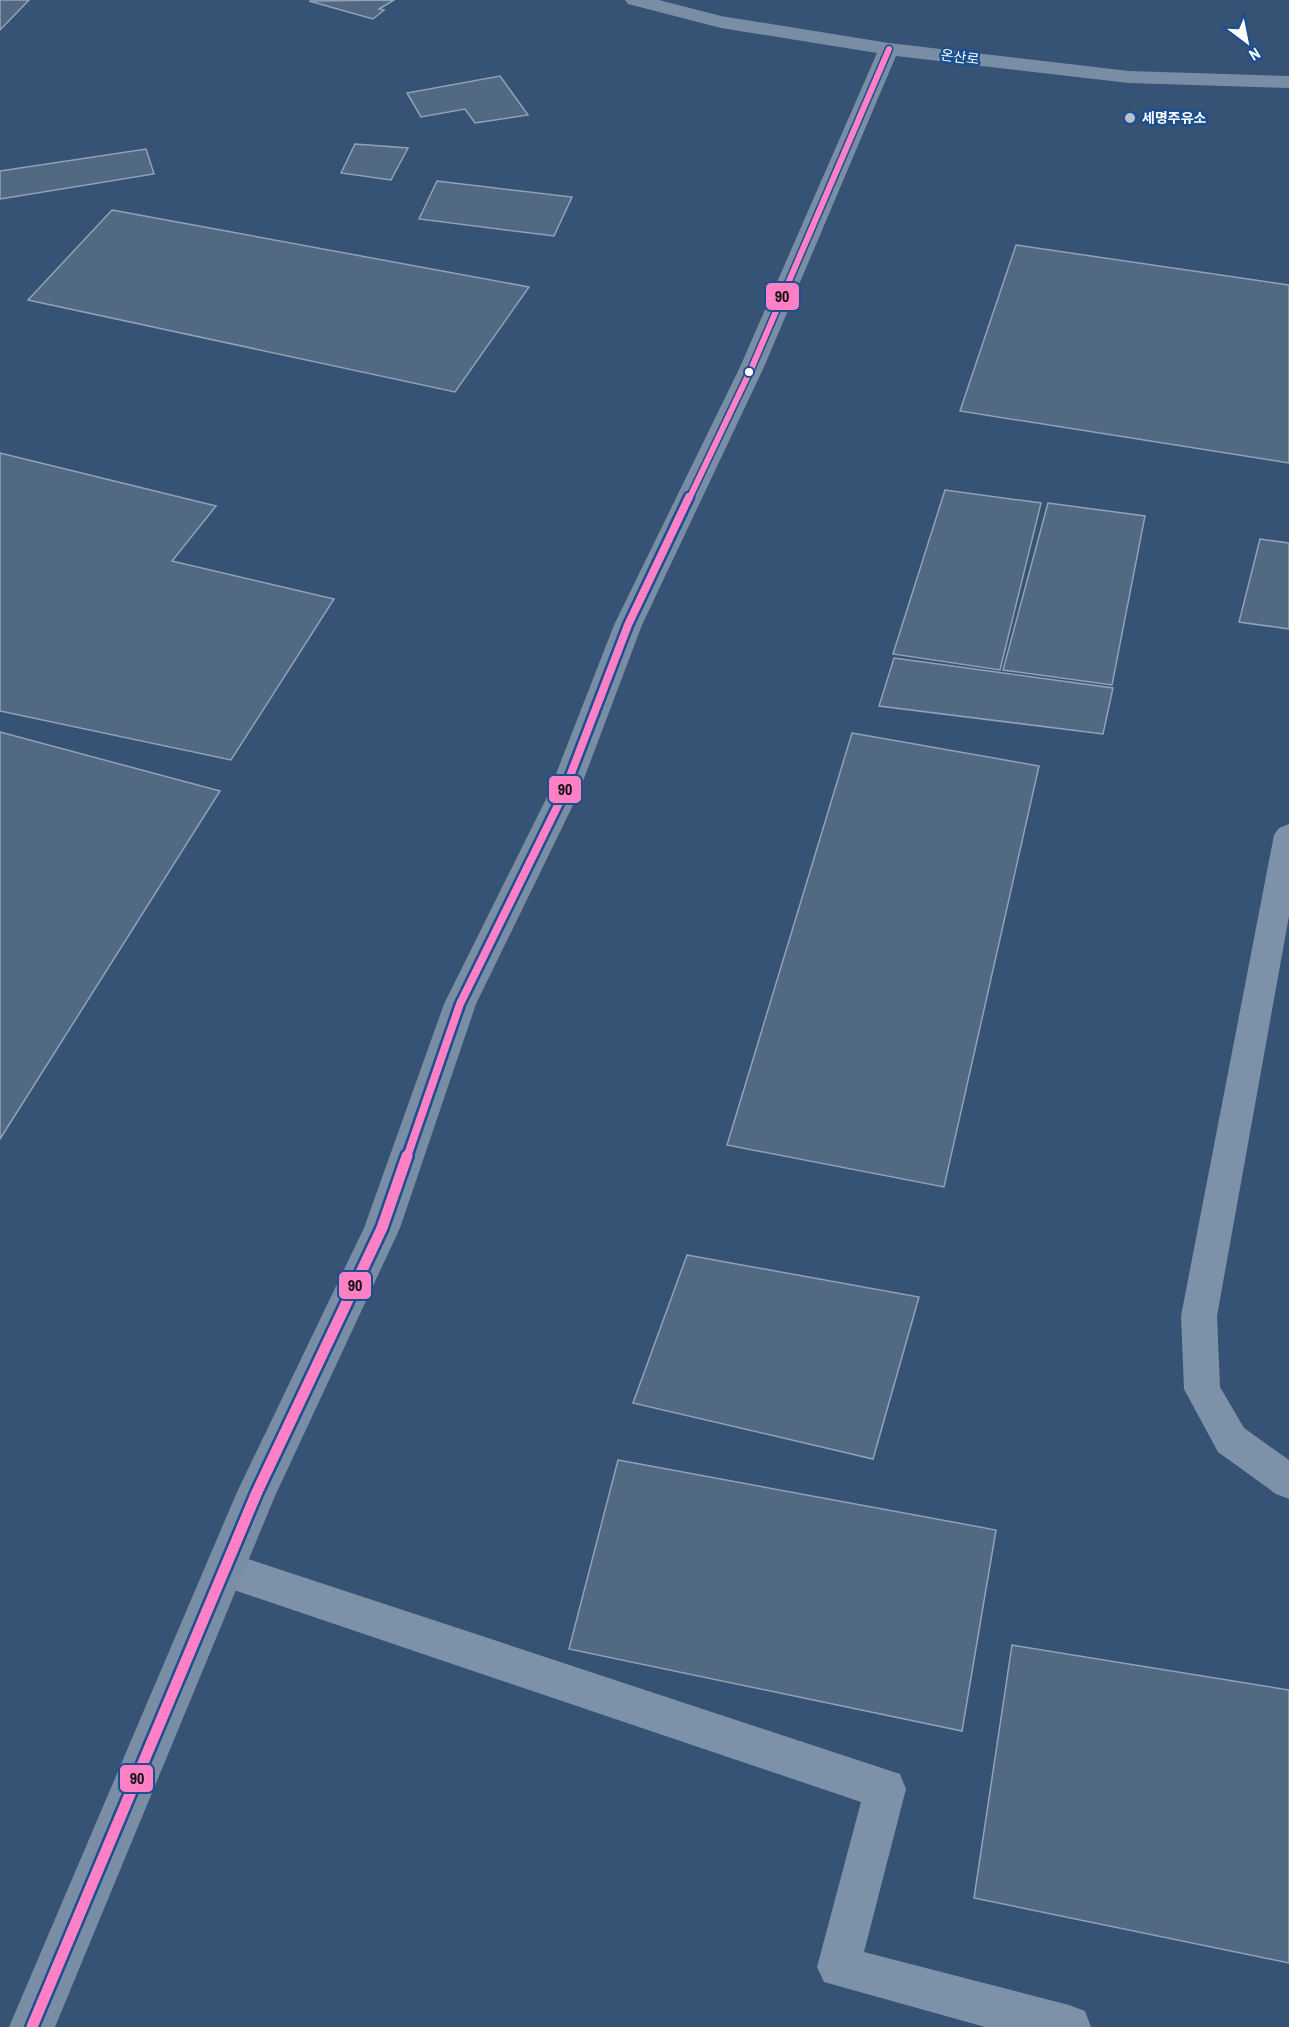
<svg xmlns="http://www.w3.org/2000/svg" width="1289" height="2027" viewBox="0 0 1289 2027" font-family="'Archivo Narrow','Noto Sans KR',sans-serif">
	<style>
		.building { fill: #526984; stroke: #92a2b6; stroke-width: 1.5 }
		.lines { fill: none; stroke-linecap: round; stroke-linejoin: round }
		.lane { fill: #7d92a8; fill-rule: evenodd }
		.secondary { fill: #798da4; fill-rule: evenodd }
		.bus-1-far2-casing { stroke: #1b4f8f; stroke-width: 9 }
		.bus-1-far1-casing { stroke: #1b4f8f; stroke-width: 13 }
		.bus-1-casing { stroke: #1b4f8f; stroke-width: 16 }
		.bus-1-far2 { stroke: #ff80c5; stroke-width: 6 }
		.bus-1-far1 { stroke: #ff80c5; stroke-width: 8 }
		.bus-1 { stroke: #ff80c5; stroke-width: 11 }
		.poi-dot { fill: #b9c2ce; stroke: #1b4f8f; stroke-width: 2 }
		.bus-dot { fill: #fff; stroke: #1b4f8f; stroke-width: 2 }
		.labels { text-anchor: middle; stroke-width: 5; stroke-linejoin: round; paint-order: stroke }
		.far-street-label { font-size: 14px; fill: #fff; stroke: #1b4f8f }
		.far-poi-label { font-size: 14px; font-weight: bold; fill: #fff; stroke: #1b4f8f; text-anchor: start }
		.line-badge { stroke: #1b4f8f; stroke-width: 2 }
		.pale-badge-label { font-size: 16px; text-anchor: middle; font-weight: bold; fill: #111 }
	</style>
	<rect width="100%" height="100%" fill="#365274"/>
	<path class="building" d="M0,0H29L0,30Z
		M394,0L379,9L384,10L373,19L309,1Z
		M500,76L528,115L475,123L465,109L421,117L407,93Z
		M355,144L408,148L391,180L341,173Z
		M146,149L154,174L0,199V171Z
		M437,181L572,197L554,236L419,219Z
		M112,210L529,287L455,392L28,300Z
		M1016,245L1289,285V463L960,411Z
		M0,453L216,506L172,561L334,599L231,760L0,711Z
		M945,490L1041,503L1000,670L893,654Z
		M1048,503L1145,516L1112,685L1003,670Z
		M1260,539L1289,543V629L1239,622Z
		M894,658L1113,688L1103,734L879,706Z
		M0,732L220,791L0,1139Z
		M852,733L1039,766L944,1187L727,1145Z
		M687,1255L919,1297L873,1459L633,1403Z
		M618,1460L996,1530L962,1731L569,1649Z
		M1012,1645L1289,1690V1963L974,1898Z"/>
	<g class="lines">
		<path class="lane" d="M1289,824V916L1217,1316L1220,1387L1244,1428L1289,1460V1499L1276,1494L1218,1452L1184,1389L1181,1316L1274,835L1279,828Z
			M224,1551L900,1774L906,1789L864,1952L1069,2005L1085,2011L1091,2027H985L824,1982L817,1967L861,1802L210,1582L205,1569L210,1556Z"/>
		<path class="secondary" d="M625,0H659L721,16L889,43L1129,71L1289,76V88L1129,83L896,56L764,367L642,625L577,797L476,1004L400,1228L275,1496L55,2027H9L237,1492L364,1228L444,1004L547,797L614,625L740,367L877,53L721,28L628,4Z"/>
		<g class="bus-1-far2-casing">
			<path id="bus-1-far2" d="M689,499L752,367L889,49"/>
		</g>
		<g class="bus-1-far1-casing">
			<path id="bus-1-far1" d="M407,1157L460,1004L562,797L628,625L689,497"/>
		</g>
		<g class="bus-1-casing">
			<path id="bus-1" d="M32,2027L257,1492L382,1228L407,1156"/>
		</g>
		<use href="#bus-1-far2" class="bus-1-far2"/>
		<use href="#bus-1-far1" class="bus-1-far1"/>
		<use href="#bus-1" class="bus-1"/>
	</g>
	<circle class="poi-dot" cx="1130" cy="118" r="6"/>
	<circle class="bus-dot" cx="749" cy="372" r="5"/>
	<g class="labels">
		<g class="far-street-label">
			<text transform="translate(960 57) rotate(7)" y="5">온산로</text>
		</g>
		<g class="far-poi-label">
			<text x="1142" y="123">세명주유소</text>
		</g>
	</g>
	<g class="line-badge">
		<rect x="765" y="282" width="35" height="29" rx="6" fill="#ff80c5"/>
		<rect x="548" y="775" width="34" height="29" rx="6" fill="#ff80c5"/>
		<rect x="338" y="1271" width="34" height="29" rx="6" fill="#ff80c5"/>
		<rect x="119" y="1764" width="35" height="29" rx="6" fill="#ff80c5"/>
	</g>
	<g class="pale-badge-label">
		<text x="782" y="302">90</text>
		<text x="565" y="795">90</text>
		<text x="355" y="1291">90</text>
		<text x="137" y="1784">90</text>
	</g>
	<g transform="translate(1247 42) rotate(148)" stroke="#1b4f8f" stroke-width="4.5" paint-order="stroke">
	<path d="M0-4.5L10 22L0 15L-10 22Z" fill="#ffffff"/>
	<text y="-9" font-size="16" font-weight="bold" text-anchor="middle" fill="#ffffff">N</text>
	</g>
</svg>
